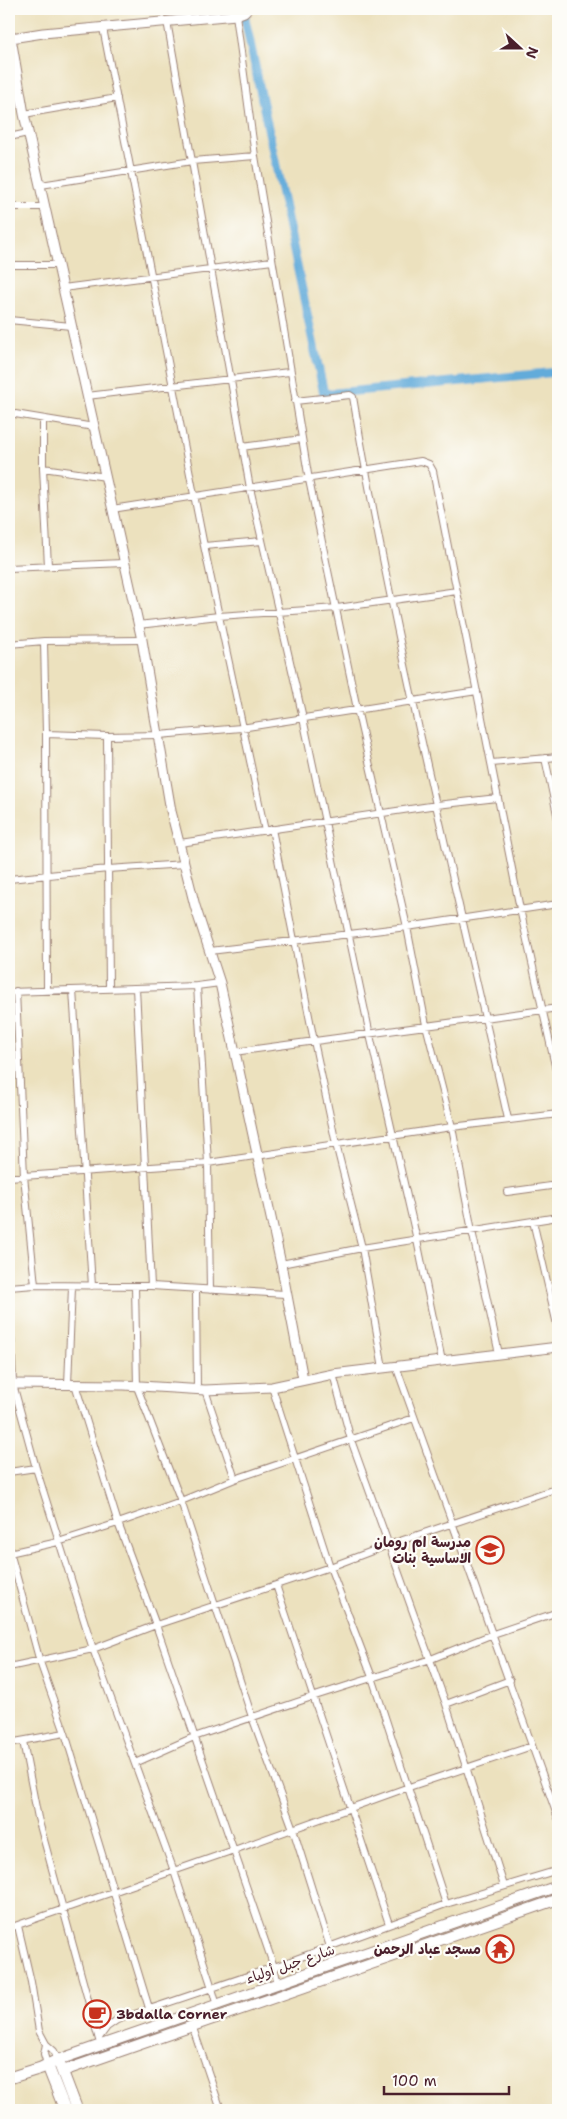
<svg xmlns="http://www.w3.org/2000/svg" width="567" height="2119" viewBox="0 0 567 2119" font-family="'Shantell Sans','Playpen Sans Arabic',sans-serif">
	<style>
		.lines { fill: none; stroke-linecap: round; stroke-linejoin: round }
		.canal { stroke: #62abda; stroke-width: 9 }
		.street-casing { stroke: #9b8074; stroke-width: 8 }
		.secondary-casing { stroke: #9b8074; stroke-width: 11 }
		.primary-casing { stroke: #9b8074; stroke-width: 12 }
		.highway-casing { stroke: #9b8074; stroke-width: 13 }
		.street { stroke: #fff; stroke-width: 6 }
		.secondary { stroke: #fff; stroke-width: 9 }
		.primary { stroke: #fff; stroke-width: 10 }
		.highway { stroke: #fff; stroke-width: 11 }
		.labels { text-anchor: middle; stroke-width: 4.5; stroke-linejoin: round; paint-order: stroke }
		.poi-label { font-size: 14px; font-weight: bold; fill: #4a1f2b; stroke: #fdfcf7; text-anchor: end }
		.street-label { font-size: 14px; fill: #4a1f2b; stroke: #fdfcf7 }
	</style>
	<rect width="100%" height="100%" fill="#fdfcf7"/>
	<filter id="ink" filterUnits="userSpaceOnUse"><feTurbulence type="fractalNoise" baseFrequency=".02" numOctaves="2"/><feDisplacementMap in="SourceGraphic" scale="10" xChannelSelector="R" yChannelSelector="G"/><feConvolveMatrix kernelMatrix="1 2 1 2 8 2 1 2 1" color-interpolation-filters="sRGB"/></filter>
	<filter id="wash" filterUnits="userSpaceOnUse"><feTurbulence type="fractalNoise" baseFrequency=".0096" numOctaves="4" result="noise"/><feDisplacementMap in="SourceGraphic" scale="20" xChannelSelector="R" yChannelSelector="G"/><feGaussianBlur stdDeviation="1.12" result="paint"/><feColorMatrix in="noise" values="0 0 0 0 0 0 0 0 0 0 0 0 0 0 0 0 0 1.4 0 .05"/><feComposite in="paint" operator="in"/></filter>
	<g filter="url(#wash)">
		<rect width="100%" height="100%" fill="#ece1be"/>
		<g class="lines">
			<path class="canal" d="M243,9L324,394L558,372"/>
		</g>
	</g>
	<g filter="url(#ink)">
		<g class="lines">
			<g class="street-casing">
				<path id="street" d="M236,15L255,156L309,480L357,709L407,927L426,1025L452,1127L472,1231L499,1354
					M167,21L250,488L303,718L370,1035L417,1240L442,1361
					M9,28L11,38H9
					M103,28L204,546L265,831
					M9,89H19
					M24,114L117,98
					M9,137L28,133
					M41,185L192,161L255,156
					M9,207H45
					M9,265H57
					M63,288L272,261
					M9,320L71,326
					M87,396L289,372
					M295,401L350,395L353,397C394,640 454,879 508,1119
					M9,413L94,427
					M43,419V468L48,566
					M242,447L302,439
					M43,468L106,477
					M112,509L421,461L429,464L433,471L520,909L558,1079
					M204,546L262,541
					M9,568L123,563
					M138,625L219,616L337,608L457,591
					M44,641L46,734L47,990
					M9,644L44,641L142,640
					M46,734L107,736
					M545,758L558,819
					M492,763L558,757
					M272,829L314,1041L336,1144L362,1248L383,1368
					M180,843L437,805L497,798
					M9,879L108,869L185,864
					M210,951L407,927L558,904
					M197,986L208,1163L210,1290
					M109,988L107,736L159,735L241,728L477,691
					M136,988L151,1286
					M73,990L92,1286
					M16,991L24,1176L35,1285
					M9,992L197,986L220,983
					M234,1052L558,1008
					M9,1177L208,1163L452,1127L558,1114
					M507,1192L558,1185
					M533,1221L558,1329
					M281,1264L362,1248L558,1217
					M135,1286L137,1387L181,1501L252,1717L293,1829L330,1947
					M9,1287L13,1384L36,1468L93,1649L174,1871L212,1988L217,2006
					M9,1287L35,1285L151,1286L285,1294
					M196,1289L197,1389
					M396,1366L558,1818
					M333,1374L351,1440L446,1704L504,1886
					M68,1384L72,1287
					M75,1384L118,1523L156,1625L274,1967L278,1984
					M272,1387L330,1567L372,1677L446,1904
					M205,1390L235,1479
					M9,1472L36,1468
					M9,1548L40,1662L65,1733L149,2008
					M9,1553L58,1542L118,1523L181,1501L235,1479L414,1418
					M276,1585L389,1924
					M9,1667L93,1649L156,1625L330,1567L388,1545L558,1488
					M446,1704L510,1680
					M23,1741L38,1818L99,2040
					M9,1743L65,1733
					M135,1763L194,1737L312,1697L431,1659L493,1634L558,1612
					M18,1926L31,1982L39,2031L46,2044L54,2051L58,2060
					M9,1928L234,1850L409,1787L532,1746
					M192,2025L221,2110
					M99,2038L107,2027L117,2020L274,1967L446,1904L558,1870
					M46,2044L44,2054L47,2064"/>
			</g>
			<g class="secondary-casing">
				<path id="secondary" d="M247,9L244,12L236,15L43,33L11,38L24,114L142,640L171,811L195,906L220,983L281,1264L303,1379
					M9,1384L124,1385L205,1390L272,1387L333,1374L558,1347"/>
			</g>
			<g class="primary-casing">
				<path id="primary" d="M58,2060L558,1886
					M63,2071L558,1899"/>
			</g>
			<g class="highway-casing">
				<path id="highway" d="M47,2064L65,2110
					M9,2078L41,2068L58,2060L77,2110"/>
			</g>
			<use href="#street" class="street"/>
			<use href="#secondary" class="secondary"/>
			<use href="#primary" class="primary"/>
			<use href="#highway" class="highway"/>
		</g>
	</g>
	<defs>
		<g id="school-ring" transform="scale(1.4375)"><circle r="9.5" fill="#fdfcf7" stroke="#c8321e" stroke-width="1.5"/><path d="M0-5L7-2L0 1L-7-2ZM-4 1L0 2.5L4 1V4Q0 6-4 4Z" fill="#c8321e"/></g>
		<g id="temple-ring" transform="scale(1.4375)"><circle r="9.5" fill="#fdfcf7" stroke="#c8321e" stroke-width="1.5"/><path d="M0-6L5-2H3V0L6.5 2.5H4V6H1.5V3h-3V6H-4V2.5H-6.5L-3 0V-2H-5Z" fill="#c8321e"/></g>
		<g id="cafe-ring" transform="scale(1.4375)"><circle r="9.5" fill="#fdfcf7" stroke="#c8321e" stroke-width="1.5"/><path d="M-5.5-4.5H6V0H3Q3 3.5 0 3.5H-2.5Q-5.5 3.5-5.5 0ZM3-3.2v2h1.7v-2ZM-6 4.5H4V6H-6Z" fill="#c8321e"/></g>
	</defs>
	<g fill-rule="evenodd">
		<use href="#school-ring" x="490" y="1550"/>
		<use href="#temple-ring" x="500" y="1949"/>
		<use href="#cafe-ring" x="97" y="2014"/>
	</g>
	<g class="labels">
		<g class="poi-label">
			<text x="471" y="1547">مدرسة ام رومان<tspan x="471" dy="16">الاساسية بنات</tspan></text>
			<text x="481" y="1954">مسجد عباد الرحمن</text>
			<text x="116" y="2019" text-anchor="start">3bdalla Corner</text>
		</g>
		<g class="street-label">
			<text transform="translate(290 1964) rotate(-19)" y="5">شارع جبل أولياء</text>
		</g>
	</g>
	<rect width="567" height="2119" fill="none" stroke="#fdfcf7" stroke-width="30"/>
	<g transform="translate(520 48) rotate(111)" stroke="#fdfcf7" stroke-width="4" paint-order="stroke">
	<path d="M0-4L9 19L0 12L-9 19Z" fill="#4a1f2b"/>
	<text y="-8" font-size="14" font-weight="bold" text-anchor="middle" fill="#4a1f2b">N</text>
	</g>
	<path d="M384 2086v8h125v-8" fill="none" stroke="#4a1f2b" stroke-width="2.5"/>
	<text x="392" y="2086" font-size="15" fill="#4a1f2b" stroke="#fdfcf7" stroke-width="4" paint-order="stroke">100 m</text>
</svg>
